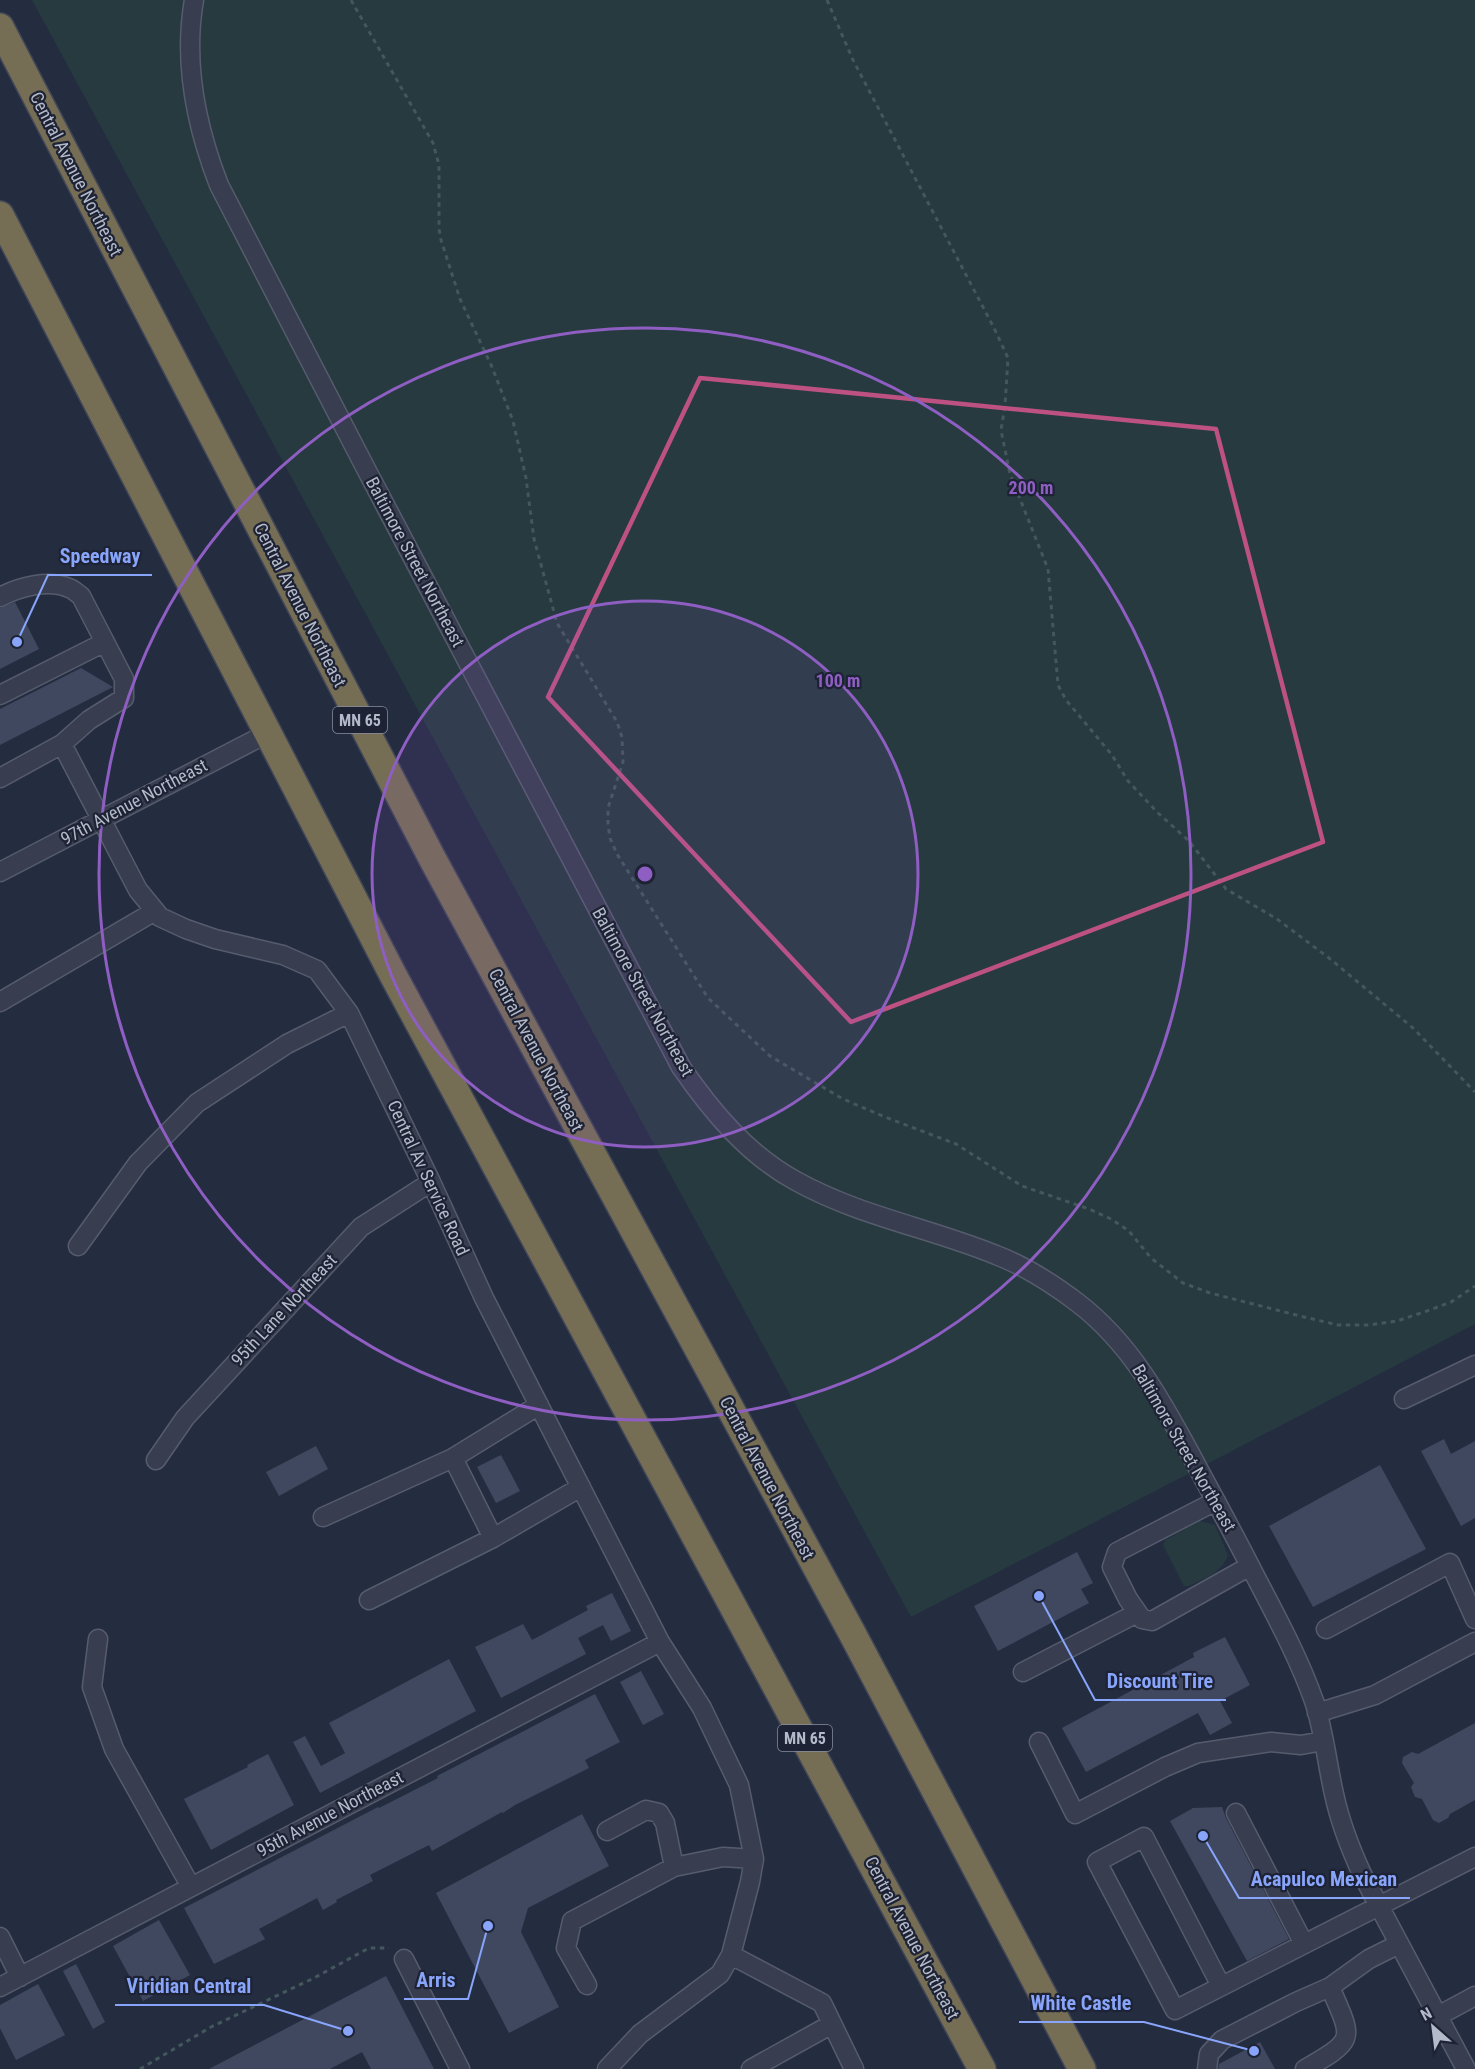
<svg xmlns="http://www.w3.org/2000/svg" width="1475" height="2069" viewBox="0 0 1475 2069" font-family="'Roboto Condensed',sans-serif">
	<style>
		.green { fill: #263a40 }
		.building { fill: #404860 }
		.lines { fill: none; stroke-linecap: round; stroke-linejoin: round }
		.minor-casing { stroke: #565c6d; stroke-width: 21 }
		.highway-casing { stroke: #404657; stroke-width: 30 }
		.path { stroke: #44575d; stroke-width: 3; stroke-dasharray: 4.5 4.5; stroke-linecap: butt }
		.minor { stroke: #383e4f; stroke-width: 18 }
		.highway { stroke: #766d55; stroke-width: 27 }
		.marked { fill: none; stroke: #bd5182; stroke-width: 4.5; stroke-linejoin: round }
		.ring { fill: none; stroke: #8f5ec3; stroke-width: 3 }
		.labels { text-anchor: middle; stroke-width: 4.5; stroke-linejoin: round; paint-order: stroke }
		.shield { fill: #1d2334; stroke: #878d9d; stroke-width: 1.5 }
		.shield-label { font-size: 16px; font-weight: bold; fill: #b4baca }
		.street-label { font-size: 18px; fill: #b4baca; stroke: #1d2334 }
		.centre { fill: #8f5ec3; stroke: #1d2334; stroke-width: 3 }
		.ring-label { font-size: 18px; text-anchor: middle; font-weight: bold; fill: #8f5ec3; stroke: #1d2334; stroke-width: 4.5; stroke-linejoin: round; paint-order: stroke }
		.leader { fill: none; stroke: #88a5fb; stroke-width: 2 }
		.callout-dot { fill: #88a5fb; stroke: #1d2334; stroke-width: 2 }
		.callout-label { font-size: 20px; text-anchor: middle; font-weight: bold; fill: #88a5fb; stroke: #1d2334; stroke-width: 4.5; stroke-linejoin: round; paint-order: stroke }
	</style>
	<rect width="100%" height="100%" fill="#242c40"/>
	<path class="green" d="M32,0H1475V1324L1188,1474L911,1617Z
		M1200,1521L1215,1525L1228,1555C1222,1573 1205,1578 1189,1586H1184L1163,1545L1165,1540Z"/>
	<path class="building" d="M15,602L39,649L0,669V608Z
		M81,668L113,687L0,745V709Z
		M1444,1439L1451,1454L1475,1441V1518L1461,1526L1421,1451Z
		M316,1446L328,1469L279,1496L266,1472Z
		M501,1455L520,1491L496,1503L477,1467Z
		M1380,1465L1426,1549L1313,1607L1269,1526Z
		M1077,1552L1093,1583L1081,1589L1089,1603L998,1651L974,1606Z
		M612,1593L631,1631L611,1641L603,1625L578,1638L586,1654L501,1698L475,1647L523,1624L532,1640L588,1610L586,1606Z
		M1225,1637L1250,1685L1220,1701L1232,1723L1210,1735L1198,1713L1086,1772L1062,1728L1194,1657L1193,1653Z
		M449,1659L476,1711L320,1793L293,1742L305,1736L321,1766L345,1753L329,1723Z
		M641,1671L664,1714L643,1725L620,1682Z
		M595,1694L620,1742L585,1760L589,1768L515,1805L503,1813L502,1812L432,1851L429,1845L370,1875L373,1881L336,1900L337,1902L323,1910L317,1898L259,1929L265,1939L214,1964L184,1908L378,1807L379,1808L438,1778L437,1776Z
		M1475,1723V1800L1450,1814L1448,1818L1439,1823L1433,1820L1422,1799L1415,1797L1411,1787L1414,1783L1402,1763L1403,1757L1412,1752L1418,1754Z
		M268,1754L294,1805L211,1850L184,1799L248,1767L247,1765Z
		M1222,1807L1226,1818L1289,1939L1247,1961L1170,1821L1193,1808Z
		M582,1814L609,1866L528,1908L521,1932L559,2007L509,2033L436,1893Z
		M159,1920L190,1975L143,2001L113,1946Z
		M76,1964L105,2022L93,2029L63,1971Z
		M386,1976L434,2069H371L362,2052L330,2069H209Z
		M38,1984L65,2035L16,2060L0,2028V2005Z
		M1260,2042L1275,2069H1218L1219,2064Z"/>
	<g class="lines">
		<g class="minor-casing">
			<path id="minor" d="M194,0C183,63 196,126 219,185L365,467L681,1067C712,1112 748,1155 796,1181C859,1216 930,1228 996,1255C1025,1266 1053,1284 1078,1303C1130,1343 1160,1398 1191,1455C1210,1491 1230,1527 1249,1564C1272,1609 1297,1653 1314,1701C1324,1731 1327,1763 1334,1794C1340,1822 1350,1848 1362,1874L1466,2069
				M0,597C19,587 48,579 69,588C73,589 78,594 81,596L124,679V698L89,720L62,744
				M0,695L105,642
				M0,778L62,744L138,890L160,917L186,929L215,939L283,955L317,970L349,1013L431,1182L484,1298L660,1642L702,1708L739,1785L754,1859L750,1882L731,1955L720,1974L640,2034L607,2069
				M0,872L268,733
				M0,1002L155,911
				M78,1246L138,1163L197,1103L287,1044L349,1013
				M1404,1399L1475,1365
				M539,1405L453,1458L493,1538L581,1487
				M156,1460L185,1418L361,1227L431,1182
				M1216,1501L1117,1552L1112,1567L1128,1599L1142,1619L1152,1621L1250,1566
				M323,1517L453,1458
				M369,1600L493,1538
				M1326,1629L1450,1563L1475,1619
				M98,1639L92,1687L114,1749L191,1887
				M1023,1672L1137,1613
				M1317,1713L1375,1695L1475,1642
				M1039,1742L1075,1814L1165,1767L1198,1753L1271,1742L1301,1745L1323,1741
				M1236,1813L1304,1944
				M607,1831L646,1810L659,1813L665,1823L674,1867
				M0,1937L20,1977
				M731,1955L822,2003L854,2069
				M404,1959L460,2069
				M587,1985L566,1948L572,1921L674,1867L723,1857L754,1859
				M1221,1986L1144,1837L1097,1862L1175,2010L1475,1857
				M0,1987L660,1642
				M1330,1987L1369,1959L1399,1944
				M1438,2016L1475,1996
				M751,2069L832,2024
				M1207,2069L1209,2054L1222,2040L1296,2002L1330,1987C1353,2040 1357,2039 1305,2069"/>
		</g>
		<g class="highway-casing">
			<path id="highway" d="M0,27L432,858L852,1633L1082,2069
				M0,215L393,975L982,2069"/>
		</g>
		<path class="path" d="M351,0L433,143L439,165V229L441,240L460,299L492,367L513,421L526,478L534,539L557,623L617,722L622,737L623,762L608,808V824L610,838L617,854L708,998L770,1056L843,1099L885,1117L956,1144L1022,1186L1089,1209L1111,1219L1129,1231L1151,1258L1183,1283L1210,1293L1304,1317L1338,1325H1369L1397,1321L1427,1311L1451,1302L1475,1286
			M827,0L853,60L994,328L1008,358L1005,406L1001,430L1010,474L1048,569L1058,685L1066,700L1112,755L1128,781L1158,813L1189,841L1226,889L1277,919L1329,958L1413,1028L1475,1092
			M140,2069L211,2027L314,1978L369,1948H389"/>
		<use href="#minor" class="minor"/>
		<use href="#highway" class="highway"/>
	</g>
	<path class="marked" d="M700,378L1216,429L1323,842L851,1022L548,697Z"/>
	<circle cx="645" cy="874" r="273" fill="#8f5ec3" fill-opacity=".12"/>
	<g class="ring">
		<circle cx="645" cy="874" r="273"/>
		<circle cx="645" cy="874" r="546"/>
	</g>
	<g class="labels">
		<g class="shield">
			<rect x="333" y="707" width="54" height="26" rx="4.5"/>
			<rect x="778" y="1725" width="54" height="26" rx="4.5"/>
		</g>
		<g class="shield-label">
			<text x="360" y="726">MN 65</text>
			<text x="805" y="1744">MN 65</text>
		</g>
		<g class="street-label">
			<text transform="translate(76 174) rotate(63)" y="6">Central Avenue Northeast</text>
			<text transform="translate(415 562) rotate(62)" y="6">Baltimore Street Northeast</text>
			<text transform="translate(300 605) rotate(63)" y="6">Central Avenue Northeast</text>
			<text transform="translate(134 802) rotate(-28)" y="6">97th Avenue Northeast</text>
			<text transform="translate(643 992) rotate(61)" y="6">Baltimore Street Northeast</text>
			<text transform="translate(536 1050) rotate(62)" y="6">Central Avenue Northeast</text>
			<text transform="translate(428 1178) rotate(65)" y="6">Central Av Service Road</text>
			<text transform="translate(284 1310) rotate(-47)" y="6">95th Lane Northeast</text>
			<text transform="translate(1184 1448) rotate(60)" y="6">Baltimore Street Northeast</text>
			<text transform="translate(767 1478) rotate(62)" y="6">Central Avenue Northeast</text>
			<text transform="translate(330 1814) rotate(-28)" y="6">95th Avenue Northeast</text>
			<text transform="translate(912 1938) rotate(62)" y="6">Central Avenue Northeast</text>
		</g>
	</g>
	<circle cx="645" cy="874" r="9" class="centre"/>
	<g class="ring-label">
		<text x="1031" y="494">200 m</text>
		<text x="838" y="687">100 m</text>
	</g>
	<path class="leader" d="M17 642L48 575H152M1039 1596L1095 1700H1226M1203 1836L1239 1898H1410M488 1926L468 1999H404M348 2031L264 2005H115M1254 2051L1144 2022H1019"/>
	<g class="callout-dot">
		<circle cx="17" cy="642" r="6"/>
		<circle cx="1039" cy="1596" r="6"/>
		<circle cx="1203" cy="1836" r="6"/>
		<circle cx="488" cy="1926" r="6"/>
		<circle cx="348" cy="2031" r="6"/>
		<circle cx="1254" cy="2051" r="6"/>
	</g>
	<g class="callout-label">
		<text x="100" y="563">Speedway</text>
		<text x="1160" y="1688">Discount Tire</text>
		<text x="1324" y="1886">Acapulco Mexican</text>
		<text x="436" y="1987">Arris</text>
		<text x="189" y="1993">Viridian Central</text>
		<text x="1081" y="2010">White Castle</text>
	</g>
	<g transform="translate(1433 2027) rotate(332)" stroke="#1d2334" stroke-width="4.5" paint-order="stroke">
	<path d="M0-4.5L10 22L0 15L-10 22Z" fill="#b4baca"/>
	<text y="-9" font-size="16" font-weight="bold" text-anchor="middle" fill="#b4baca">N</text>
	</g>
</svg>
